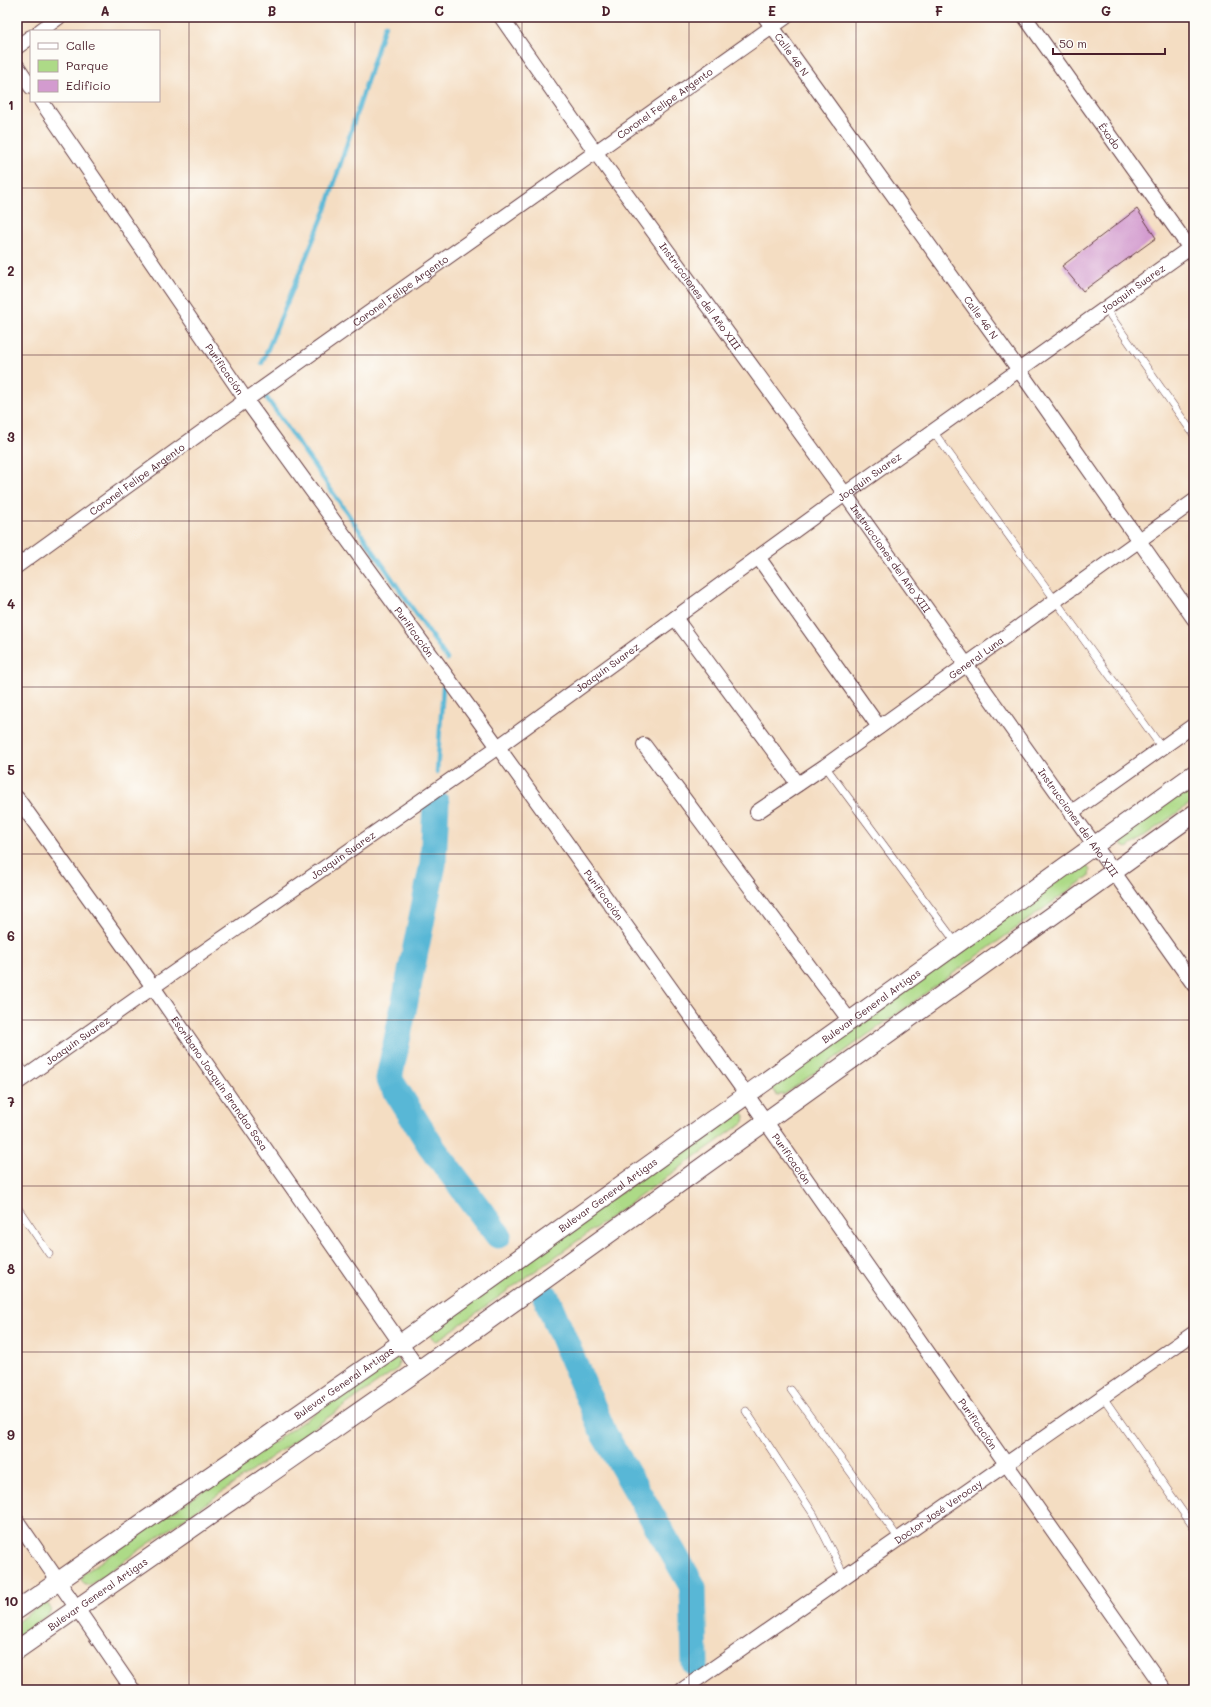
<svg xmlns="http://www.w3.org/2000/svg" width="1211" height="1707" viewBox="0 0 1211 1707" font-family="Mali,sans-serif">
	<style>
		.green { fill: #adda87; stroke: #7c7c59 }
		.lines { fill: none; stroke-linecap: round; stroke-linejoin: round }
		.stream { stroke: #58b7d6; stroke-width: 4.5 }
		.river { stroke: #58b7d6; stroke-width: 27 }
		.building { fill: #d39bcf }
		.service-casing { stroke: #643c42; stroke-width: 8 }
		.minor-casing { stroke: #643c42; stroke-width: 16 }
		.tertiary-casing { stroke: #643c42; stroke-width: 20 }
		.path { stroke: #643c42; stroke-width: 2.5; stroke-dasharray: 1 3; stroke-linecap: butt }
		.service { stroke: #fff; stroke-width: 7 }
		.minor { stroke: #fff; stroke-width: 14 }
		.tertiary { stroke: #fff; stroke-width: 18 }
		.grid { fill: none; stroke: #4a1f2b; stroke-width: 1; stroke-opacity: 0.55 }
		.labels { text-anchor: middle; stroke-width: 3; stroke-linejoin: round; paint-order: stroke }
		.street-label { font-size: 10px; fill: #4a1f2b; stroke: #fdfcf7 }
		.neatline { fill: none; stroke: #4a1f2b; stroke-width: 1.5 }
		.grid-label { font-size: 13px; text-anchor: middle; font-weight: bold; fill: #4a1f2b }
	</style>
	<rect width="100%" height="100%" fill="#fdfcf7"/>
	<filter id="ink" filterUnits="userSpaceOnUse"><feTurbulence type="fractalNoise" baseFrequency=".025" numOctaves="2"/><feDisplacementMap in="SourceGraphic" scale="8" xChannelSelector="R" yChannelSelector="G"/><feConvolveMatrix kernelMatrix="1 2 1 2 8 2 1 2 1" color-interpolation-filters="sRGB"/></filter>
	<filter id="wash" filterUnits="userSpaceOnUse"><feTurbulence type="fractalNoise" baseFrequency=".012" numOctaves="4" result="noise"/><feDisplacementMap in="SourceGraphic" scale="16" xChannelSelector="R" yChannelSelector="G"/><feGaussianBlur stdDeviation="0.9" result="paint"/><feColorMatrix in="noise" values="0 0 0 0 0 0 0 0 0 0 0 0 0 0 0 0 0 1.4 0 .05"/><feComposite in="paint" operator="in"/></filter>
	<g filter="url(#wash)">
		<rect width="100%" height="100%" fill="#f4ddc2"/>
		<path class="green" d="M1194,784V801L1127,848L1122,846L1119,840L1122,835Z
			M1085,864L1090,870L1089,876L785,1094L777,1095L773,1089L775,1082L1080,865Z
			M736,1110H741L745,1116L744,1122L437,1341L433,1340L429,1334L430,1329Z
			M396,1357L399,1362L398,1368L90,1585L85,1584L81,1580L83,1574Z
			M44,1602C50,1605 51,1607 50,1613L17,1637V1622Z"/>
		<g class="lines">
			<path class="stream" d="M262,363L326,209L385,25
				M266,397L350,517L447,659
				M437,772L443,687"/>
			<path class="river" d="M436,803L433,864L389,1079L431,1146L498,1235
				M546,1297L604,1434L693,1587L695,1663"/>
		</g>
		<g id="blocks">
			<path class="building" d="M1137,209L1156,238L1083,291L1062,266Z"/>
		</g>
	</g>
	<g filter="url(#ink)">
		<use href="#blocks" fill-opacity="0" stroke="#643c42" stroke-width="1"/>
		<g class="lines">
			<g class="service-casing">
				<path id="service" d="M1105,308L1194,435
					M933,431L1162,748
					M825,766L957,944
					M17,1061L28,1076
					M17,1207L49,1254
					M791,1390L899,1539
					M1103,1397L1194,1528
					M746,1411L814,1515L845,1577"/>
			</g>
			<g class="minor-casing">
				<g id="minor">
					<path id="s1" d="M501,17L596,153L845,494L1194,985"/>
					<path id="s2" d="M765,17L1019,370L1194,619"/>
					<path id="s3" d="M1025,17L1194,254"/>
					<path d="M40,31L59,17"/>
					<path d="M17,47L31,37"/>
					<path d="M17,66L31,87"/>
					<path id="s4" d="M41,101L246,400L498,747L747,1095L1165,1690"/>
					<path d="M758,557L879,727"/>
					<path id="s5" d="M17,566L246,400L786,17"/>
					<path d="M675,618L798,784"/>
					<path d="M644,745L850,1021"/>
					<path id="s6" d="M17,798L153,987L419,1370"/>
					<path id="s7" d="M757,812L825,766L1194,501"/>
					<path d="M1072,812L1194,725"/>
					<path id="s8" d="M17,1083L153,987L498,747L845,494L1194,245"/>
					<path d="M17,1521L133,1690"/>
					<path id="s9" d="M682,1690L1194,1333"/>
				</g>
			</g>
			<g class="tertiary-casing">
				<g id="tertiary">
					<path id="s10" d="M17,1610L401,1343L1194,774"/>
					<path id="s11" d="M17,1650L419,1370L1194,814"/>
				</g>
			</g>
			<path class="path" d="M760,1686L762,1690"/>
			<use href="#service" class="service"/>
			<use href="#minor" class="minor"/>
			<use href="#tertiary" class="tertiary"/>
		</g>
	</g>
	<path class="grid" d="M189,17V1690M355,17V1690M522,17V1690M689,17V1690M856,17V1690M1022,17V1690M17,188H1194M17,355H1194M17,521H1194M17,687H1194M17,854H1194M17,1020H1194M17,1186H1194M17,1352H1194M17,1519H1194"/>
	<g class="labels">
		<g class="street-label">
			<text dy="4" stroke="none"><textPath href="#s2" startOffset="46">Calle 46 N</textPath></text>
			<text dy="4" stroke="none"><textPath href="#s5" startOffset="796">Coronel Felipe Argento</textPath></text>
			<text dy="4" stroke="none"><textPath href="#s3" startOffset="146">Éxodo</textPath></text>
			<text dy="4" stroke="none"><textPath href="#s8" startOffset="1370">Joaquin Suarez</textPath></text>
			<text dy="4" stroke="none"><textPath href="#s5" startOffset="472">Coronel Felipe Argento</textPath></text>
			<text dy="4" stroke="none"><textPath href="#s1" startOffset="343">Instrucciones del Año XIII</textPath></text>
			<text dy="4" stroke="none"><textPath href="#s2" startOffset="370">Calle 46 N</textPath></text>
			<text dy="4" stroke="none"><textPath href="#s4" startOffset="325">Purificación</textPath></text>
			<text dy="4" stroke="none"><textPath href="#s8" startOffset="1046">Joaquin Suarez</textPath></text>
			<text dy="4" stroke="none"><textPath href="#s5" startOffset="148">Coronel Felipe Argento</textPath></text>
			<text dy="4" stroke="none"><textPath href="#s1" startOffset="667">Instrucciones del Año XIII</textPath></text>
			<text dy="4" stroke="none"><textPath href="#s4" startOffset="649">Purificación</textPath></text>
			<text dy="4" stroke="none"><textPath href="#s7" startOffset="268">General Luna</textPath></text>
			<text dy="4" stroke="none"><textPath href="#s8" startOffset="722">Joaquin Suarez</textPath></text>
			<text dy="4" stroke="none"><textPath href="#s1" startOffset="991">Instrucciones del Año XIII</textPath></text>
			<text dy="4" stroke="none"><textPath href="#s8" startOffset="398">Joaquin Suarez</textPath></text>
			<text dy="4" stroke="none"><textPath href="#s4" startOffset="973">Purificación</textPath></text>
			<text dy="4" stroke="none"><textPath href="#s10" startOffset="1046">Bulevar General Artigas</textPath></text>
			<text dy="4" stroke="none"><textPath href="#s8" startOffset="74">Joaquin Suarez</textPath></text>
			<text dy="4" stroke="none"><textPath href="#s6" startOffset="350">Escribano Joaquin Brandao Sosa</textPath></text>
			<text dy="4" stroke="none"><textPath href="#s4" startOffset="1297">Purificación</textPath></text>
			<text dy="4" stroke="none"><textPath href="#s10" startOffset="722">Bulevar General Artigas</textPath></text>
			<text dy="4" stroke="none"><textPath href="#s10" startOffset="398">Bulevar General Artigas</textPath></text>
			<text dy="4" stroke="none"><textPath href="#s4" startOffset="1621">Purificación</textPath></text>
			<text dy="4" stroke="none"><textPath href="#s9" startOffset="312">Doctor José Verocay</textPath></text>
			<text dy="4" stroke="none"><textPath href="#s11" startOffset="98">Bulevar General Artigas</textPath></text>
		</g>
	</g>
	<rect width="1211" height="1707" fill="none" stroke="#fdfcf7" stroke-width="44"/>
	<rect x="30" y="30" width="130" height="72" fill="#fdfcf7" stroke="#b5a4a5"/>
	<rect x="38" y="43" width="20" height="6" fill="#ffffff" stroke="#b5a4a5"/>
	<text x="66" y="50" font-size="12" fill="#4a1f2b">Calle</text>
	<rect x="38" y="60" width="20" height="12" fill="#adda87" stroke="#b5a4a5"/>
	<text x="66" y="70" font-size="12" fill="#4a1f2b">Parque</text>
	<rect x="38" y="80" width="20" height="12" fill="#d39bcf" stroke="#b5a4a5"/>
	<text x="66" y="90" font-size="12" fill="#4a1f2b">Edificio</text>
	<path d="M1053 48v6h112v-6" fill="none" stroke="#4a1f2b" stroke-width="2"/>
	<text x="1059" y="48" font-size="12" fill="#4a1f2b" stroke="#fdfcf7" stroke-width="3" paint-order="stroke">50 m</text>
	<rect x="22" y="22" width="1167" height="1663" class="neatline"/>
	<g class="grid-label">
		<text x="105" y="16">A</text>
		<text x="272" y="16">B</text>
		<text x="439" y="16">C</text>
		<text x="606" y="16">D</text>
		<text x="772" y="16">E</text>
		<text x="939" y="16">F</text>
		<text x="1106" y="16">G</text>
		<text x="11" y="110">1</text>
		<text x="11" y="276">2</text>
		<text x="11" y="442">3</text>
		<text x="11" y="609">4</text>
		<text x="11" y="775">5</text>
		<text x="11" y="941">6</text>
		<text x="11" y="1107">7</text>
		<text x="11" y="1274">8</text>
		<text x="11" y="1440">9</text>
		<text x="11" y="1606">10</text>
	</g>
</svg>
